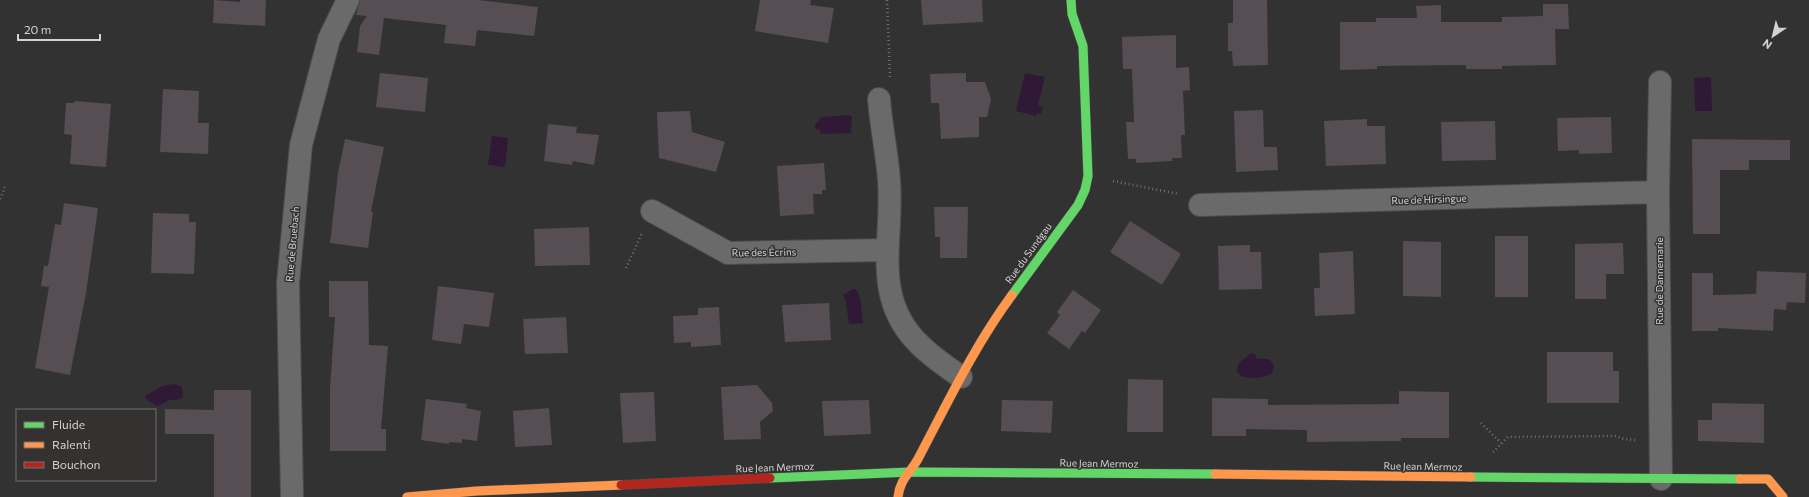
<svg xmlns="http://www.w3.org/2000/svg" width="1809" height="497" viewBox="0 0 1809 497" font-family="Commissioner,sans-serif">
	<style>
		.water { fill: #301936 }
		.building { fill: #564e52 }
		.lines { fill: none; stroke-linecap: round; stroke-linejoin: round }
		.street-casing { stroke: #4f4e4e; stroke-width: 24 }
		.fast-casing { stroke: #4f4e4e; stroke-width: 10 }
		.slow-casing { stroke: #4f4e4e; stroke-width: 10 }
		.jam-casing { stroke: #4f4e4e; stroke-width: 10 }
		.path { stroke: #717070; stroke-width: 2.5; stroke-dasharray: 1 3; stroke-linecap: butt }
		.street { stroke: #6b6a6a; stroke-width: 22 }
		.fast { stroke: #63d668; stroke-width: 9 }
		.slow { stroke: #ff974d; stroke-width: 9 }
		.jam { stroke: #b3261e; stroke-width: 9 }
		.labels { text-anchor: middle; stroke-width: 3; stroke-linejoin: round; paint-order: stroke }
		.street-label { font-size: 10px; fill: #d3d1d1; stroke: #343131 }
	</style>
	<rect width="100%" height="100%" fill="#333232"/>
	<path class="water" d="M1025,73L1045,77L1038,105L1043,107L1041,114L1037,113L1036,116L1016,111Z
		M1711,77L1712,111H1695L1694,78Z
		M849,115L852,117L851,133L821,134L820,130L816,129L815,127L816,123L819,121L821,117Z
		M492,136L508,138L505,167L488,165Z
		M853,289H856L860,297L863,323L849,324L846,303L843,295Z
		M1251,353L1256,355L1257,359C1265,358 1273,358 1274,368L1272,373C1266,378 1252,379 1244,377C1233,374 1237,363 1244,359C1247,357 1248,355 1251,353Z
		M166,385L175,384L182,387L183,397C178,402 172,398 167,401C163,403 162,405 157,406L147,400L145,396L160,387Z"/>
	<path class="building" d="M214,0L240,2V0H266L265,26L213,23Z
		M360,0H478L538,7L534,36L477,30L475,46L444,43L446,25L384,18L379,55L357,52L360,26L367,16L356,15Z
		M760,0H811L810,5L834,8L828,43L755,31Z
		M921,0H982L983,22L923,25Z
		M1233,0H1267L1268,65L1233,66L1232,51H1228V23H1233Z
		M1543,4H1568L1569,29H1555L1556,65L1502,66V69H1466V65L1377,66V69L1340,70V22H1376V18H1417L1416,6L1441,5V22H1502V17L1543,16Z
		M1176,35V68L1189,67L1190,90L1183,91L1185,135H1181L1182,158H1172V161L1136,163V159H1128L1126,122H1134L1132,69H1123L1122,37Z
		M380,73L428,78L425,112L376,107Z
		M966,73V82H985L991,99L987,117H979V137L941,139L939,103H931L930,74Z
		M163,89L199,91L198,123H209L208,154L160,152Z
		M75,101L111,104L106,167L70,164L72,135L64,134L66,103H74Z
		M1263,110L1264,147H1277L1278,170L1236,172L1234,111Z
		M690,111L692,132L725,142L716,172L659,158L657,112Z
		M1611,117L1612,153L1579,154V150L1558,151L1557,118Z
		M1367,119V126H1385L1386,164L1326,166L1324,121Z
		M1495,121L1496,160L1442,161L1441,122Z
		M548,124L577,127L576,133L599,135L594,165L573,161L572,165L544,161Z
		M345,139L384,147L371,211L373,212L368,248L330,243L338,173Z
		M1692,139L1790,140V160H1749V170H1720V234H1693Z
		M824,163L826,190H822V194H813L814,214L780,216L777,166Z
		M64,203L98,208L86,293L70,375L35,368L49,287L41,286L44,266H48L55,224L61,225Z
		M934,207H968L967,258H940V237H935Z
		M153,213L189,214V222H196L194,274L151,273Z
		M1130,221L1181,254L1162,285L1110,252Z
		M589,227L590,265L535,266L534,229Z
		M1495,236H1528V297H1495Z
		M1403,241L1441,242V297L1403,296Z
		M1623,243L1624,274H1606V299H1575V244Z
		M1250,245V252H1261L1262,289L1219,290L1218,246Z
		M1353,251L1355,314L1315,316L1314,288H1320L1319,253Z
		M1757,271L1806,273L1805,303L1787,302L1786,310L1774,309L1773,331L1718,328V331H1692V273H1713V295L1756,294Z
		M329,281H368L369,345L388,346L381,429H386V451H330V388L335,317H329Z
		M438,286L494,293L489,327L464,324L461,344L432,340Z
		M1073,290L1101,310L1085,333L1082,331L1069,349L1047,333L1060,315L1057,312Z
		M829,303L831,340L785,342L782,305Z
		M719,307L721,345L691,347V342L674,343L673,316L698,315V308Z
		M566,317L568,353L525,354L523,319Z
		M1547,352H1613V371H1619V403H1547Z
		M1128,379L1163,380V432H1127Z
		M757,385L772,403L773,411L760,422L761,439L724,440L721,387Z
		M214,390H251V497H214V434H165V409L214,410Z
		M1399,391L1449,392V438H1401V441L1307,442V430L1246,429V436H1212V398L1268,399V405L1399,404Z
		M654,392L656,441L623,443L620,393Z
		M426,399L467,404L466,408L481,411L477,441L462,439V443L449,442V444L421,440Z
		M869,400L871,434L824,436L822,401Z
		M1002,400L1053,401L1051,433L1001,431Z
		M1712,403L1764,404V443L1698,441V420H1712Z
		M549,408L552,445L515,447L513,411Z"/>
	<g class="lines">
		<g class="street-casing">
			<path id="street" d="M1660,82L1658,192L1661,479
				M879,99C881,126 887,153 889,180C894,240 870,297 920,345C932,357 947,367 961,377
				M1200,205L1658,192
				M652,211L728,253L887,250
				M292,497L288,283L301,145L329,39L348,0"/>
		</g>
		<g class="fast-casing">
			<path id="fast" d="M1012,295L1078,205L1085,190L1088,176L1083,46L1072,14L1071,0
				M1471,477L1740,479
				M770,478L910,472L1215,474"/>
		</g>
		<g class="slow-casing">
			<path id="slow" d="M1215,474L1471,477
				M1740,479H1768L1783,497
				M407,497L477,491L621,485
				M898,497C900,478 911,473 919,457C948,402 975,345 1012,295"/>
		</g>
		<g class="jam-casing">
			<path id="jam" d="M621,485L770,478"/>
		</g>
		<path class="path" d="M887,0L890,77
			M1113,181L1179,194
			M0,199L6,184
			M626,268L642,233
			M1481,423L1501,443
			M1493,452L1508,437L1616,436L1624,439L1635,440"/>
		<use href="#street" class="street"/>
		<use href="#fast" class="fast"/>
		<use href="#slow" class="slow"/>
		<use href="#jam" class="jam"/>
	</g>
	<g class="labels">
		<g class="street-label">
			<text transform="translate(1429 199) rotate(-2)" y="4">Rue de Hirsingue</text>
			<text transform="translate(292 244) rotate(-85)" y="4">Rue de Bruebach</text>
			<text transform="translate(764 252) rotate(-1)" y="4">Rue des Écrins</text>
			<text transform="translate(1028 253) rotate(-54)" y="4">Rue du Sundgau</text>
			<text transform="translate(1659 281) rotate(-90)" y="4">Rue de Dannemarie</text>
			<text transform="translate(1099 463) rotate(1)" y="4">Rue Jean Mermoz</text>
			<text transform="translate(1423 466) rotate(1)" y="4">Rue Jean Mermoz</text>
			<text transform="translate(775 467) rotate(-2)" y="4">Rue Jean Mermoz</text>
		</g>
	</g>
	<rect x="16" y="409" width="140" height="72" fill="#343131" stroke="#747171"/>
	<rect x="24" y="422" width="20" height="6" fill="#63d668" stroke="#747171"/>
	<text x="52" y="429" font-size="12" fill="#d3d1d1">Fluide</text>
	<rect x="24" y="442" width="20" height="6" fill="#ff974d" stroke="#747171"/>
	<text x="52" y="449" font-size="12" fill="#d3d1d1">Ralenti</text>
	<rect x="24" y="462" width="20" height="6" fill="#b3261e" stroke="#747171"/>
	<text x="52" y="469" font-size="12" fill="#d3d1d1">Bouchon</text>
	<g transform="translate(1773 36) rotate(215)" stroke="#343131" stroke-width="3" paint-order="stroke">
	<path d="M0-3L7 15L0 10L-7 15Z" fill="#d3d1d1"/>
	<text y="-6" font-size="11" font-weight="bold" text-anchor="middle" fill="#d3d1d1">N</text>
	</g>
	<path d="M18 34v6h82v-6" fill="none" stroke="#d3d1d1" stroke-width="2"/>
	<text x="24" y="34" font-size="12" fill="#d3d1d1" stroke="#343131" stroke-width="3" paint-order="stroke">20 m</text>
</svg>
